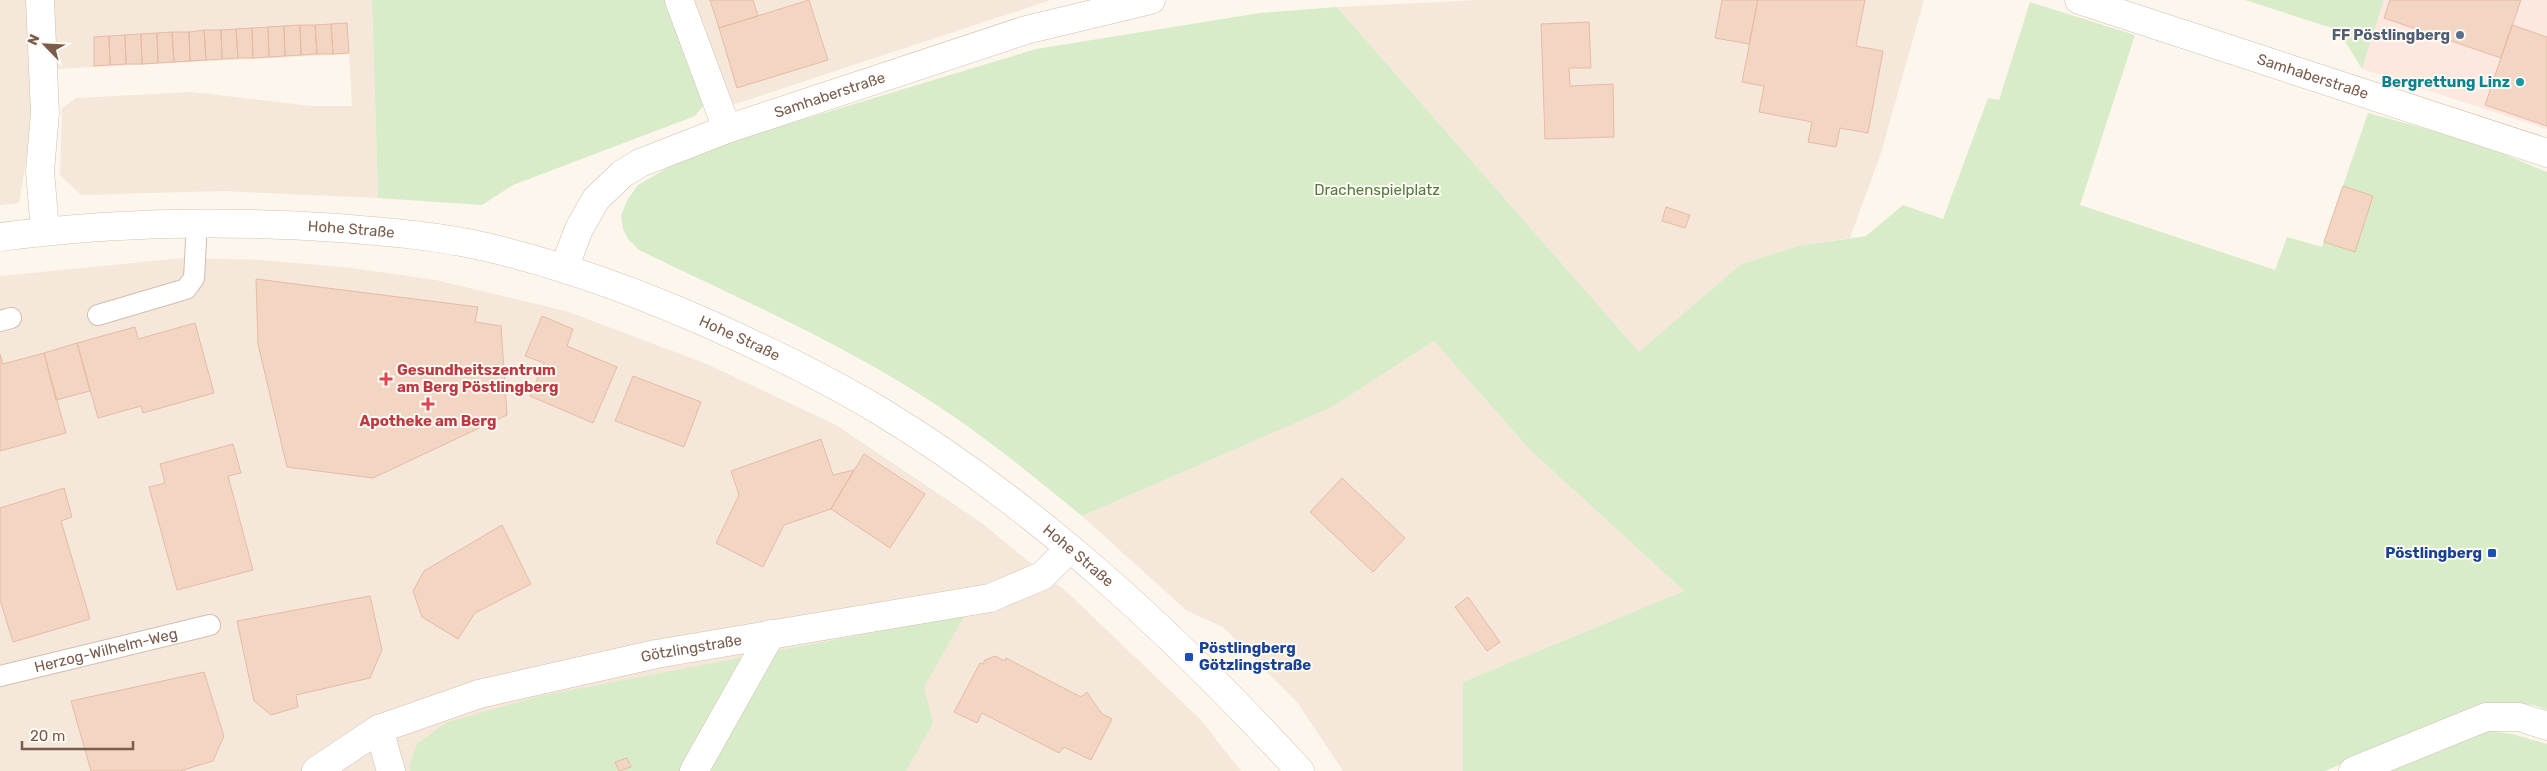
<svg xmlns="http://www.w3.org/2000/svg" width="2547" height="771" viewBox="0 0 2547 771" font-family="Rubik,sans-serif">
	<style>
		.residential { fill: #f5e8da }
		.commercial { fill: #fde8e0 }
		.green { fill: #d8ecc9 }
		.building { fill: #f3d5c3; stroke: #e6bba3 }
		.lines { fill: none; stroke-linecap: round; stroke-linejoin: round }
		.lane-casing { stroke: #d1beb0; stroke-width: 22 }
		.street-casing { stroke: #d1beb0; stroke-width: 29 }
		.secondary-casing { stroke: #d6c0b0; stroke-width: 29 }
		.lane { stroke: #fff; stroke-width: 20 }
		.street { stroke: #fff; stroke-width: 28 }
		.secondary { stroke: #fff; stroke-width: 28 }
		.service-dot { fill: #5c6f8a; stroke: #fffaf3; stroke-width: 2 }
		.culture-dot { fill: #0f9aa8; stroke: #fffaf3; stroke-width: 2 }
		.health-dot { fill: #e0444e; stroke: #fffaf3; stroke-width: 2 }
		.transit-dot { fill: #1a4fb4; stroke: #fffaf3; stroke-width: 2 }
		.labels { text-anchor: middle; stroke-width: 4; stroke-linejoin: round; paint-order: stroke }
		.service-label { font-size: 15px; font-weight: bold; fill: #4e5e75; stroke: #fffaf3; text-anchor: end }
		.street-label { font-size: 15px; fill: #7a5c4d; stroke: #fffaf3 }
		.culture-label { font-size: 15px; font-weight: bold; fill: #0d838f; stroke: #fffaf3; text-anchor: end }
		.park-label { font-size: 15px; fill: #537a41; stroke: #fffaf3 }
		.health-label { font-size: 15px; font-weight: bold; fill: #be3a42; stroke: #fffaf3; text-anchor: start }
		.transit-label { font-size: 15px; font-weight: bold; fill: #164399; stroke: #fffaf3; text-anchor: end }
	</style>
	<rect width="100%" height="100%" fill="#fdf6ec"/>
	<path class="residential" d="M0,0H29L34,115L19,203L0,205Z
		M53,0H372L378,198L222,191L81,195L60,175L62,108L76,98L192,92L312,106H352L349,54L57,69Z
		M687,0H1051L726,107Z
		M1478,0H1924L1881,153L1850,238L1798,246L1741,264L1639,353L1337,7Z
		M184,258L263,260L352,268L436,280L566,311L707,364L836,425L979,521L1068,593L1201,720L1241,771H0V276Z
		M1434,341L1530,450L1684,591L1463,682V771H1343L1297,702L1223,627L1187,611L1082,516L1332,407Z"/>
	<path class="commercial" d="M2384,0H2547V129L2362,69Z"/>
	<path class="green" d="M372,0H670L705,91L703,106L695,116L513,185L482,205L378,198Z
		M2245,0H2384L2362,69L2338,30Z
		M2030,2L2135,35L2080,205L2275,270L2287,237L2322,247L2368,113L2477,143L2547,172V710L2534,705L2501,703L2463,712L2325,771H1463V682L1684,591L1530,450L1434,341L1332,407L1082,516C1038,480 994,444 947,412C851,347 742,300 639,250L628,239L623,229L621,216L627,200L638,185L681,160L735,140L1036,49L1260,13L1337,7L1639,352L1741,264L1798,246L1866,236L1903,205L1943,219L1988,98L1999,100Z
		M965,615L924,687L933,723L906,771H410L409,767L417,744L445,723L540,696Z
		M2483,730L2512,734L2547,744V771H2381Z"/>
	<path class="building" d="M710,0H753L758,16L719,28Z
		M809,0L828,60L737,88L719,28Z
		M1722,0H1758L1749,44L1715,38Z
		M1758,0H1865L1856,46L1883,51L1868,133L1840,128L1836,147L1808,142L1812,122L1759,112L1764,86L1742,82Z
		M2390,0H2521L2501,58L2384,18Z
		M1589,22L1591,68H1569L1570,86L1613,84L1614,137L1545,139L1541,24Z
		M347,23L349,53L333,54L331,24Z
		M331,24L333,54H317L315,25Z
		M300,25L301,55L285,56L284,26Z
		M300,25H315L317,54L301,55Z
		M2512,25L2547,37V126L2485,105Z
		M284,26L285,56L269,57L268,27Z
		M268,27L269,57L253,58L252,28Z
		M252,28L253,58H238L236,29Z
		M236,29L238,58L222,59L221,30Z
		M204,30L206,60L190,61L189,32Z
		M204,30H221L222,59L206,60Z
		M172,32L174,62L158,63L157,33Z
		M172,32H189L190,61L174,62Z
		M157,33L158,63L142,64L141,34Z
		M141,34L142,64H126L125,35Z
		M125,35L126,64L110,65L109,36Z
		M109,36L110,65L94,66V37Z
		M2343,186L2373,196L2355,252L2324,242Z
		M1666,207L1690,215L1685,228L1662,221Z
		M256,279L478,307L475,322L501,326L507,415L373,478L287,467L258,344Z
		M542,316L573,329L567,346L617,367L593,423L530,396L544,363L525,356Z
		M195,323L214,393L143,413L141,406L98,418L77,343L135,327L138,339Z
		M77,343L90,391L56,400L44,353Z
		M44,353L66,433L0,451V354L3,364Z
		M633,376L701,402L684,447L615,421Z
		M821,439L833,475L854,470L831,509L784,525L763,567L716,543L739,495L731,471Z
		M233,444L241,473L228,476L253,570L177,590L149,487L165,483L160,464Z
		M864,454L925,494L890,548L831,509Z
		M1342,478L1405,538L1373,572L1310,512Z
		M64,488L72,517L61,521L90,619L13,642L0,600V508Z
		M502,525L531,584L475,613L458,639L422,617L413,591L424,571Z
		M370,596L382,650L370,678L296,695L298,707L271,715L254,701L237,621Z
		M1468,597L1500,642L1487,651L1455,607Z
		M995,656L1005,661L1006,658L1081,697L1087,692L1102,714L1112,719L1091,760L1064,747L1059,753L982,713L977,723L954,712L980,663L983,664L985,660Z
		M204,672L224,736L213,761L180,771H91L71,701Z
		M627,758L631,767L619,771L615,762Z"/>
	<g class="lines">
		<g class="lane-casing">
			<g id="lane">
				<path d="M98,315L186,289L194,278L197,223"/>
				<path d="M0,321L11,318"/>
				<path id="s1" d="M0,676L210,625"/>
			</g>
		</g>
		<g class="street-casing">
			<g id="street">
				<path d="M40,0L45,113L40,171L45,231"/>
				<path d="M679,0L727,129"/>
				<path id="s2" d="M2079,0L2547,153"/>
				<path id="s3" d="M564,268L579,229L596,199L622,174L640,163L727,129L1026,30L1151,0"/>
				<path d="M379,729L391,771"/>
				<path id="s4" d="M316,771L379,729L479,694L656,654L990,598L1042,576L1069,549"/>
				<path d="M694,771L771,634"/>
				<path d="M2353,771L2486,717H2519L2547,726"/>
			</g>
		</g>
		<g class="secondary-casing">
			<g id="secondary">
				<path id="s5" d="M0,237C113,222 226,220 339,228C388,232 438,236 486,247C563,265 637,292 709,324C767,350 825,378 880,411C1038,507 1176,636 1300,771"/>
			</g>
		</g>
		<use href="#lane" class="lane"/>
		<use href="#street" class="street"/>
		<use href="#secondary" class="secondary"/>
	</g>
	<circle class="service-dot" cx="2460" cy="35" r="5"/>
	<circle class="culture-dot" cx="2520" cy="82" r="5"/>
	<g class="health-dot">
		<path d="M383.5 371.5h5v5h5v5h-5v5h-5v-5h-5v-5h5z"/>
		<path d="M425.5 396.5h5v5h5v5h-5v5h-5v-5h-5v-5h5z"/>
	</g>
	<g class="transit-dot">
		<rect x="2487" y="548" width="10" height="10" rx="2.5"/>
		<rect x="1184" y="652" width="10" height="10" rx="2.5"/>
	</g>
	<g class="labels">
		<g class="service-label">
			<text x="2450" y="40">FF Pöstlingberg</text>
		</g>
		<g class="street-label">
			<text dy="5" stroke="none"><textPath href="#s2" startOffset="246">Samhaberstraße</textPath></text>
			<text dy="5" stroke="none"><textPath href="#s3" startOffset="335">Samhaberstraße</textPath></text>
			<text dy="5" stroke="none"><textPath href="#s5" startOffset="352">Hohe Straße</textPath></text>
			<text dy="5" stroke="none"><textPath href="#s5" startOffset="758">Hohe Straße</textPath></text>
			<text dy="5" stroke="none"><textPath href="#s5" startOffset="1162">Hohe Straße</textPath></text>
			<text dy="5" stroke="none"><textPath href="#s4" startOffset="399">Götzlingstraße</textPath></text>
			<text dy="5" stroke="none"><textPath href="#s1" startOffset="109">Herzog-Wilhelm-Weg</textPath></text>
		</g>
		<g class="culture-label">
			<text x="2510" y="87">Bergrettung Linz</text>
		</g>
		<g class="park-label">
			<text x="1377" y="195">Drachenspielplatz</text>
		</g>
		<g class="health-label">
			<text x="397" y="375">Gesundheitszentrum<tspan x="397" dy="17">am Berg Pöstlingberg</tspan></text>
			<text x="428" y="426" text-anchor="middle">Apotheke am Berg</text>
		</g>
		<g class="transit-label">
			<text x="2482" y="558">Pöstlingberg</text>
			<text x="1199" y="653" text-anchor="start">Pöstlingberg<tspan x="1199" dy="17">Götzlingstraße</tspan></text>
		</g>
	</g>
	<g transform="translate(45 45) rotate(294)" stroke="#fffaf3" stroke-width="4" paint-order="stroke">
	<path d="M0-4L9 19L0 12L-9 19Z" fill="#7a5c4d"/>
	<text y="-8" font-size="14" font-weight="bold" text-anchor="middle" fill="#7a5c4d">N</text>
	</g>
	<path d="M22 741v8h111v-8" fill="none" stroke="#7a5c4d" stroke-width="2.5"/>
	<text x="30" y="741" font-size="15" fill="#7a5c4d" stroke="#fffaf3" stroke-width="4" paint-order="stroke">20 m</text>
</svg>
